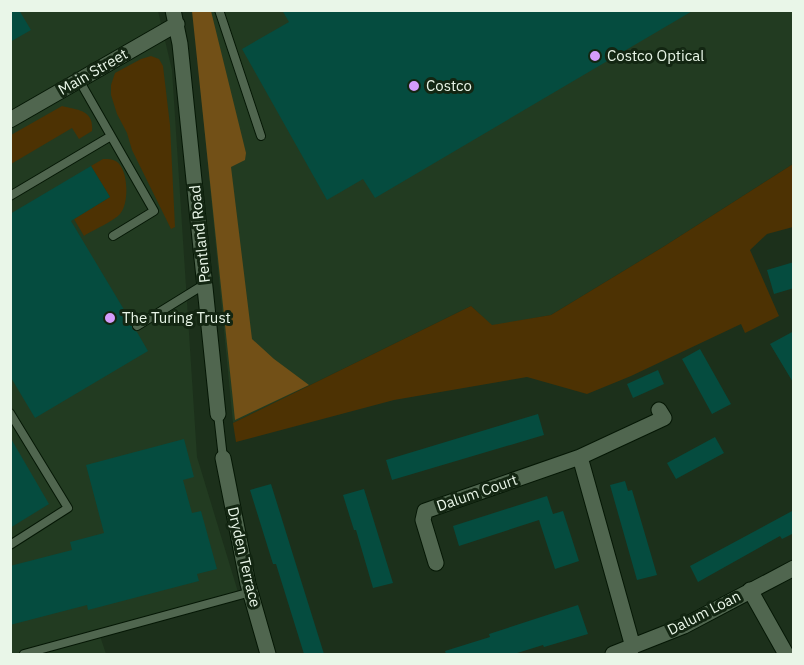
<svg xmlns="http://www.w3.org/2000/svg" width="804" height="665" viewBox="0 0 804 665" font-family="'IBM Plex Sans',sans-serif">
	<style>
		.built { fill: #223b21 }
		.green { fill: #4d3203 }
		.forest { fill: #725017 }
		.building { fill: #054c3f }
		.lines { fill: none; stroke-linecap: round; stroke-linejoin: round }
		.service-casing { stroke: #051705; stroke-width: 10 }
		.minor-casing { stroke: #051705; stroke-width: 17 }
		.service { stroke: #50664f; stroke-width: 8 }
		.minor { stroke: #50664f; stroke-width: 15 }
		.poi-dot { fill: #d59cfb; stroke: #132612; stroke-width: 2 }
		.labels { text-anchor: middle; stroke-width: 6; stroke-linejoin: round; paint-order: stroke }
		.poi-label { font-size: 15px; fill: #e9f6e8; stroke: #132612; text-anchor: start }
		.street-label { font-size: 15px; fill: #e9f6e8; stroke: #132612 }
	</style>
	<rect width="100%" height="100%" fill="#1c301b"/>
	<path class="built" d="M10,11H158L172,70L197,457L238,592L99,633L106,654H11Z
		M193,11H793V164L663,247L551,315L492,326L471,306L233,423Z"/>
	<path class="green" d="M151,56L159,59L163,66L170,125L175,227L171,229L132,150L127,133L117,114L111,95V85L115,73L141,59Z
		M62,106C78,110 94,110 92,131L79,139L72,128L11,164V135Z
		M103,159C109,159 116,159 120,165C128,175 129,204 120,214C114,221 93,230 84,236L74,219L110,197L91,166Z
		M793,164V227L767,234L750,250L779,316L745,333L741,324L631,376L587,394L527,377L394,400L236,442L233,423L471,306L492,325L551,315L663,247Z"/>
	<path class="forest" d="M192,11H211L246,153L245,160L231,167L252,339L274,359L309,385L235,420Z"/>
	<path class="building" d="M10,10H19L31,30L10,42Z
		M282,10H694L375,198L363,179L327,200L242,49L289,22Z
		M91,166L110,197L71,221L132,323V329L137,332L148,351L35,418L10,376V214Z
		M794,262V288L774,294L767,270Z
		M794,331V384L770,344Z
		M700,349L731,404L712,414L682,359Z
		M658,370L664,384L633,398L627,384Z
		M538,414L544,435L392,480L386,460Z
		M10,437L49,504L10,528Z
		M715,437L724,453L676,479L667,463Z
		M184,439L194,477L183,480L192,513L201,511L217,569L197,574L199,581L88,610L87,605L10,625V566L72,550L70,542L104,533L86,465Z
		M625,481L628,491L632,490L657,575L637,580L610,485Z
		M271,484L294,558L324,654H304L276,564H273L250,490Z
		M364,489L393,583L373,588L356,530H354L343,495Z
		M547,496L553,514L563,511L579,561L555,569L539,520L459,546L453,526Z
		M794,510V533L782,539L780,536L698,582L690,566Z
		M578,605L588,634L544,647L543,645L514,654H446L445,651L490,637L489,634Z"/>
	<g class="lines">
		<g class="service-casing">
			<path id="service" d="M219,10L261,136
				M79,80L154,211L113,236
				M10,196L111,136
				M137,326L205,284
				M10,413L68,508L10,545
				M218,414L223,458
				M24,654L251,592"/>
		</g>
		<g class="minor-casing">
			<path id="minor" d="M173,10L180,44L218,414
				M10,120L177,24
				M580,457L633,647
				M223,458L248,584L268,654
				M436,563L423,520L425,511L580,457L664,418L659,410
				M750,590L786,654
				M613,654L684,626L794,568"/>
		</g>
		<use href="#service" class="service"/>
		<use href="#minor" class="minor"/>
	</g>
	<g class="poi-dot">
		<circle cx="595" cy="56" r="6"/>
		<circle cx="414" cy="86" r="6"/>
		<circle cx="110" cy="318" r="6"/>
	</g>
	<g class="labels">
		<g class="poi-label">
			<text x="607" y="61">Costco Optical</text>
			<text x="426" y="91">Costco</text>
			<text x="122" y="323">The Turing Trust</text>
		</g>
		<g class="street-label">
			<text transform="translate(93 72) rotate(-30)" y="5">Main Street</text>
			<text transform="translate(200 234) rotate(-96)" y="5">Pentland Road</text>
			<text transform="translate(477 493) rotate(-19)" y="5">Dalum Court</text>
			<text transform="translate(244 557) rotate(77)" y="5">Dryden Terrace</text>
			<text transform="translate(704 613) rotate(-27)" y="5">Dalum Loan</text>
		</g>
	</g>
	<rect width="804" height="665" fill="none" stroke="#e9f6e8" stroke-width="24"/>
</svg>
